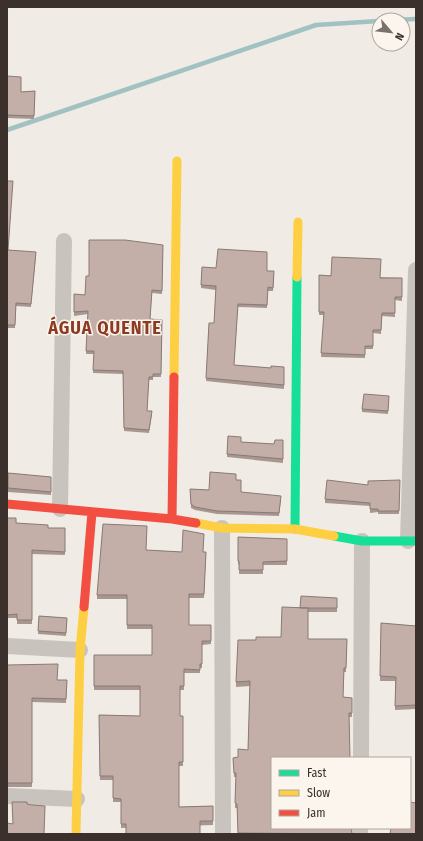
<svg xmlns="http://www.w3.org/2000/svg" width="423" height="841" viewBox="0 0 423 841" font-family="'Fira Sans Condensed',sans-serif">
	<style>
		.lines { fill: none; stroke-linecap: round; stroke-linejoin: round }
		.stream { stroke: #a1c2c1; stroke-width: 4.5 }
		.street { stroke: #c9c3be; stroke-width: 16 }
		.fast { stroke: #16e098; stroke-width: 9 }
		.slow { stroke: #ffcf43; stroke-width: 9 }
		.jam { stroke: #f24e42; stroke-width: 9 }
		.wall { fill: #a89690 }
		.building { fill: #c3afa7; stroke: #887a75 }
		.labels { text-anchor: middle; stroke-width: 3; stroke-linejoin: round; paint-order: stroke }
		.district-label { font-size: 18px; font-weight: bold; letter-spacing: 1px; fill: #8c3b22; stroke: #fbf5ee }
	</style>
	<rect width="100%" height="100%" fill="#f0ebe5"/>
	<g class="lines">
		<path class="stream" d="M393,20L416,19
			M7,130L316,25L379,21"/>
		<path class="street" d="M60,509L64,241
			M222,528L223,834
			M408,541L416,270
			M7,646L80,650
			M361,758L362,541
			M7,796L77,799
			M360,834V828"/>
		<path class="fast" d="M295,529L297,277
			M334,536L362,541H416"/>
		<path class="slow" d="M297,277L298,222
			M174,377L177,161
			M196,523L222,528L295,529L334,536
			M76,834L80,650L84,607"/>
		<path class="jam" d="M7,504L172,519L196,523
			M172,519L174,377
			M84,607L92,512"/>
	</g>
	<path class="wall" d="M7,76L21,92L35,91L34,119L7,118Z
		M163,245L162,294L152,293L150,319L162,320L161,377H153V380H149L147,411L152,414L149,433L124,431L123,374L93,373L94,354H86L88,314L74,316V294L85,295L89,276Z
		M8,250L36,255L31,307L16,306L15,328H7Z
		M202,267L267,271L274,275L273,291H268L267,308L238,307L234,365L271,368L284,367V389L206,381L209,323H214L216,290L201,288Z
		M319,275L402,278V301L395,300V317L382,316L381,334L373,333V349H365V358L321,357L324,315H319Z
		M389,396L388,414L362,412V409Z
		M228,436L241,442L274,444L283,440V463L227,457Z
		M8,473L51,477V495L8,492Z
		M236,480L241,492L281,499L279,516L217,514L195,510L191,508L190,489L209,490Z
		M400,480L399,514H378V512L370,513V506L325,503V499L368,485Z
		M7,518L16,523L48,528H65V555L32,554V624H17V618H7Z
		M238,537L287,539V565H263V574H239V564L238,565Z
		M146,550L182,552H206L204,598H189V625H211V644L202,645V668H200V673H184V690H180V716H183V766H179V807L213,806V825L121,828V802H113V780H100L99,715L140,716V690H94V655H152V629H127V599H97V595Z
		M337,598V612H308V639H347L346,672H344L343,697L352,698V717H350L272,758L352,834H238L237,808H235L236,777H234L233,758L238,757L248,750L250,686L236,687V682L256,640L281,637L300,608Z
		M39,616L67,618L66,636L38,634Z
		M381,623L416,626V709L395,710V681H380Z
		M7,665L57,680H67L66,703L32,702V787H7Z"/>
	<path class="building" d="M7,76L21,77V92L35,91L34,116L7,115Z
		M7,181H13L8,250L36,252L31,304L16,303L15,325H7Z
		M89,240H125L163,245L162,291L152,290L150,319L162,320L161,374H153V377H149L147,411H152L149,430L124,428L123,371L93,370L94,351H86L88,311L74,312V294L85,295L86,276H89Z
		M218,249L267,252V271H274L273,288L268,287L267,305L238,304L234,365L271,368V366L284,367V385L206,378L209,323H214L216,286L201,285L202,267L216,268Z
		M332,257L381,259L380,278H402V297H395V313H382L381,330H373V346H365V355L321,353L324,312H319V275L331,276Z
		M364,394L389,396L388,411L362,409Z
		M228,436L241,437V442L274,444L275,440H283V459L227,454Z
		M210,472L236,474V480H241V492L281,496L279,513L217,511L195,507L191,504L190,489L209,490Z
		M8,473L51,477V492L8,488Z
		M327,480L368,485V481L400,480L399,511H378V509H370V503L325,499Z
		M7,518H16V523L48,525V528H65V552L32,550V620H17V614L7,615Z
		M103,524L147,526L146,550L182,552L183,530L204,534L203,552H206L204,594H189V625H211V641H202V664H200V670L184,669V686H180V716H183V762H179V807L213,806V821H200V834H126V824H121V799L113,798V776H100L99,715L140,716V686H94V655H152V625H127V595H97Z
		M238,537L287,539V561L263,562V570H239V561H238Z
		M301,596L337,598V608H300Z
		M282,607L308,608V639H347L346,668H344L343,697L352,698V713H349L350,758H272V828H351L352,834L238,833L237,804L235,803L236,773H234L233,758L238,757V749L248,750L250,681L236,682L238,640H256V637H281Z
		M39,616L67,618L66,633L38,631Z
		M381,623L416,626V705L395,706L396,677L380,676Z
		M58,664L57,680H67L66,699L32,698V783H7V665Z
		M12,802H27V804L32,805L45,806L44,834H7V823L13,824Z
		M410,802L416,803V834H390L391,828H410Z"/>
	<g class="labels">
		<g class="district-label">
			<text x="105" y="334">ÁGUA QUENTE</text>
		</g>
	</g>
	<rect width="423" height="841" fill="none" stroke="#3b302b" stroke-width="16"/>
	<rect x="271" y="757" width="140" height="72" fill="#fbf5ee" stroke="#aea6a0"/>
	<rect x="279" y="770" width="20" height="6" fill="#16e098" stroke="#aea6a0"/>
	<text x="307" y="777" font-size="12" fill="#3b302b">Fast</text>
	<rect x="279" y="790" width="20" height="6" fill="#ffcf43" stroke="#aea6a0"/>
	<text x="307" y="797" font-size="12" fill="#3b302b">Slow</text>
	<rect x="279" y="810" width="20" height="6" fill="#f24e42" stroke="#aea6a0"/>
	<text x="307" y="817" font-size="12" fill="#3b302b">Jam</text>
	<g transform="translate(391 32) rotate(118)"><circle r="19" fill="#fbf5ee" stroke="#aea6a0"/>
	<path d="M0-3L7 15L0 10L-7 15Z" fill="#7a716c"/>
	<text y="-6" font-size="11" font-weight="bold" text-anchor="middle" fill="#3b302b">N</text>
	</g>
</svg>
